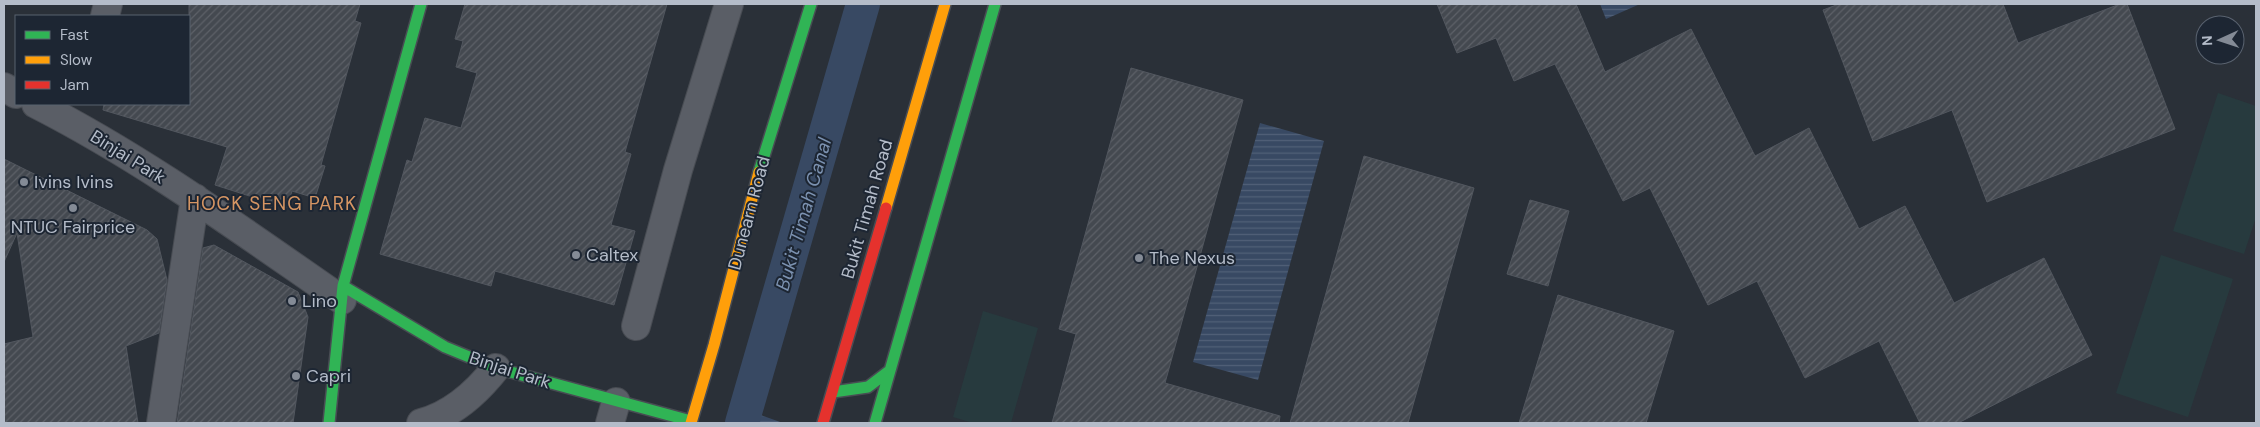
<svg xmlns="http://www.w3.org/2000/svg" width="2260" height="427" viewBox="0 0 2260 427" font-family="'DM Sans',sans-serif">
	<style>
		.pitch { fill: #273a3e }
		.water { fill: url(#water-rules) }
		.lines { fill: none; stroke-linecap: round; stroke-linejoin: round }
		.canal { stroke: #384963; stroke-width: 34 }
		.building { fill: url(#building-hatch); stroke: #52575f }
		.street-casing { stroke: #484c53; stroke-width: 30 }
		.fast-casing { stroke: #484c53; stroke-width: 14 }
		.slow-casing { stroke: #484c53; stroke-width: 14 }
		.jam-casing { stroke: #484c53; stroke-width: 14 }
		.street { stroke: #5a5e66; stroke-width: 28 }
		.fast { stroke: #30b455; stroke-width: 11 }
		.slow { stroke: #ff9f0a; stroke-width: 11 }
		.jam { stroke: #e5322d; stroke-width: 11 }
		.poi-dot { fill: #848b96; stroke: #1d2633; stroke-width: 2 }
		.labels { text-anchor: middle; stroke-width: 4; stroke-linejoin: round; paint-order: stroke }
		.street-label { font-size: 18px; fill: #b4bcc9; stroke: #1d2633 }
		.poi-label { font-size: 18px; fill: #b4bcc9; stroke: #1d2633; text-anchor: start }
		.neighbourhood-label { font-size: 19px; letter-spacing: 1px; fill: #d59563; stroke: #1d2633 }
		.water-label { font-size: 19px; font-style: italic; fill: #7c92b1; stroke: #1d2633 }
	</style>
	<defs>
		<pattern id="water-rules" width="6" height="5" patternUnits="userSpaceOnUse" patternTransform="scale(1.25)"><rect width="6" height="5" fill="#384963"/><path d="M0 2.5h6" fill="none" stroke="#526178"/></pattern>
		<pattern id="building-hatch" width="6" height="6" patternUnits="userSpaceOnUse" patternTransform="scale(1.25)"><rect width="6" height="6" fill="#444950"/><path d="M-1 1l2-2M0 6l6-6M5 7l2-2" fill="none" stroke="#5d6168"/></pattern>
	</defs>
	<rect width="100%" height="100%" fill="#2a3038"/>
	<path class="pitch" d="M2218,93L2256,106V217L2244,254L2173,231Z
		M2161,255L2233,279L2188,417L2116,393Z
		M983,311L1038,328L1011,423H973L953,417Z"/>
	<path class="water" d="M1600,4H1640L1606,19Z
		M1260,123L1324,141L1258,380L1193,362Z
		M732,405L783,423H726Z"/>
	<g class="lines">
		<path class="canal" d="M742,423L863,4"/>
	</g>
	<path class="building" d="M189,4H360L355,21L361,23L321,165L325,166L315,198L292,191L287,208L215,185L227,147L103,110L104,104H189Z
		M465,4H667L625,152L631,154L611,225L635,231L614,305L495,271L491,286L380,254L407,160L412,162L425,118L461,128L477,73L456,67L463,41L455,39Z
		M1437,4H1576L1605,72L1691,29L1755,156L1809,128L1859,229L1905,206L1954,303L2044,258L2092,355L1958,423H1920L1879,341L1805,378L1757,281L1708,305L1650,188L1623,201L1555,64L1514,81L1496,38L1457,53Z
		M1839,4H2003L2018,43L2120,4H2127L2175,129L1987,202L1952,110L1873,141L1823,10Z
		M1131,68L1243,100L1165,383L1280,416L1279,423H1052L1076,334L1059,329Z
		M1364,156L1474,188L1408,423H1290Z
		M4,159L147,230L157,239L167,280L159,333L126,346L138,423H4V344L33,337L17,233L4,262Z
		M1530,200L1569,211L1548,286L1507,274Z
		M214,245L298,292L308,317L293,423H177L203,248Z
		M1558,295L1674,331L1646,423H1519Z"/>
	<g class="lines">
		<g class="street-casing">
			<path id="street" d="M105,16L108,4
				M4,87L16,94
				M36,104C144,159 242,231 342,300
				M636,326L678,170L729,4
				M161,423L195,198
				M421,423C452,415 477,392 496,368
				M610,423L616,402"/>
		</g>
		<g class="fast-casing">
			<path id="fast" d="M759,172L811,4
				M343,286L445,347L496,368L691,421
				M833,392L868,387L889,371
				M329,423L343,286L421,4
				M875,423L995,4"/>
		</g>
		<g class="slow-casing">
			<path id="slow" d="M886,208L945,4
				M691,423L714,345L759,172"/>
		</g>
		<g class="jam-casing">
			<path id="jam" d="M823,423L886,208"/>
		</g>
		<use href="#street" class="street"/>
		<use href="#fast" class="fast"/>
		<use href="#slow" class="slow"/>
		<use href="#jam" class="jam"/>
	</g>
	<g class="poi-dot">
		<circle cx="24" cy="182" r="5"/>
		<circle cx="73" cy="208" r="5"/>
		<circle cx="576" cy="255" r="5"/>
		<circle cx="1139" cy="258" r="5"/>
		<circle cx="292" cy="301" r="5"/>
		<circle cx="296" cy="376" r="5"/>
	</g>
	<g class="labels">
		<g class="street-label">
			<text transform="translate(128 157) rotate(32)" y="6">Binjai Park</text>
			<text transform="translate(867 209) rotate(-74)" y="6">Bukit Timah Road</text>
			<text transform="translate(749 213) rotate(-75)" y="6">Dunearn Road</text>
			<text transform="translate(510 370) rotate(18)" y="6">Binjai Park</text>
		</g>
		<g class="poi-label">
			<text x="34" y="188">Ivins Ivins</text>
			<text x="73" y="233" text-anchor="middle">NTUC Fairprice</text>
			<text x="586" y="261">Caltex</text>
			<text x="1149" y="264">The Nexus</text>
			<text x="302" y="307">Lino</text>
			<text x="306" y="382">Capri</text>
		</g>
		<g class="neighbourhood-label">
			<text x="272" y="210">HOCK SENG PARK</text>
		</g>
		<g class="water-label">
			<text transform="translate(803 214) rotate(-74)" y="7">Bukit Timah Canal</text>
		</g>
	</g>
	<rect width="2260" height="427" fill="none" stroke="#b4bcc9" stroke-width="10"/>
	<rect x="15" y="15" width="175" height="90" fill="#1d2633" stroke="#59626f"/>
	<rect x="25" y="31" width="25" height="8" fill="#30b455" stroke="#59626f"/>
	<text x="60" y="40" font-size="15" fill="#b4bcc9">Fast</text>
	<rect x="25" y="56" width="25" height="8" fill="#ff9f0a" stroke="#59626f"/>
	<text x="60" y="65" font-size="15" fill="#b4bcc9">Slow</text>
	<rect x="25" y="81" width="25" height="8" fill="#e5322d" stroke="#59626f"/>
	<text x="60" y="90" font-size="15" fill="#b4bcc9">Jam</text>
	<g transform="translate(2220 40) rotate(267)"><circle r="24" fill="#1d2633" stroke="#59626f"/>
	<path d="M0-4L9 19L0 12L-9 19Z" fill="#848b96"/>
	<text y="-8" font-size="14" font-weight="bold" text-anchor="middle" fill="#b4bcc9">N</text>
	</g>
</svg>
